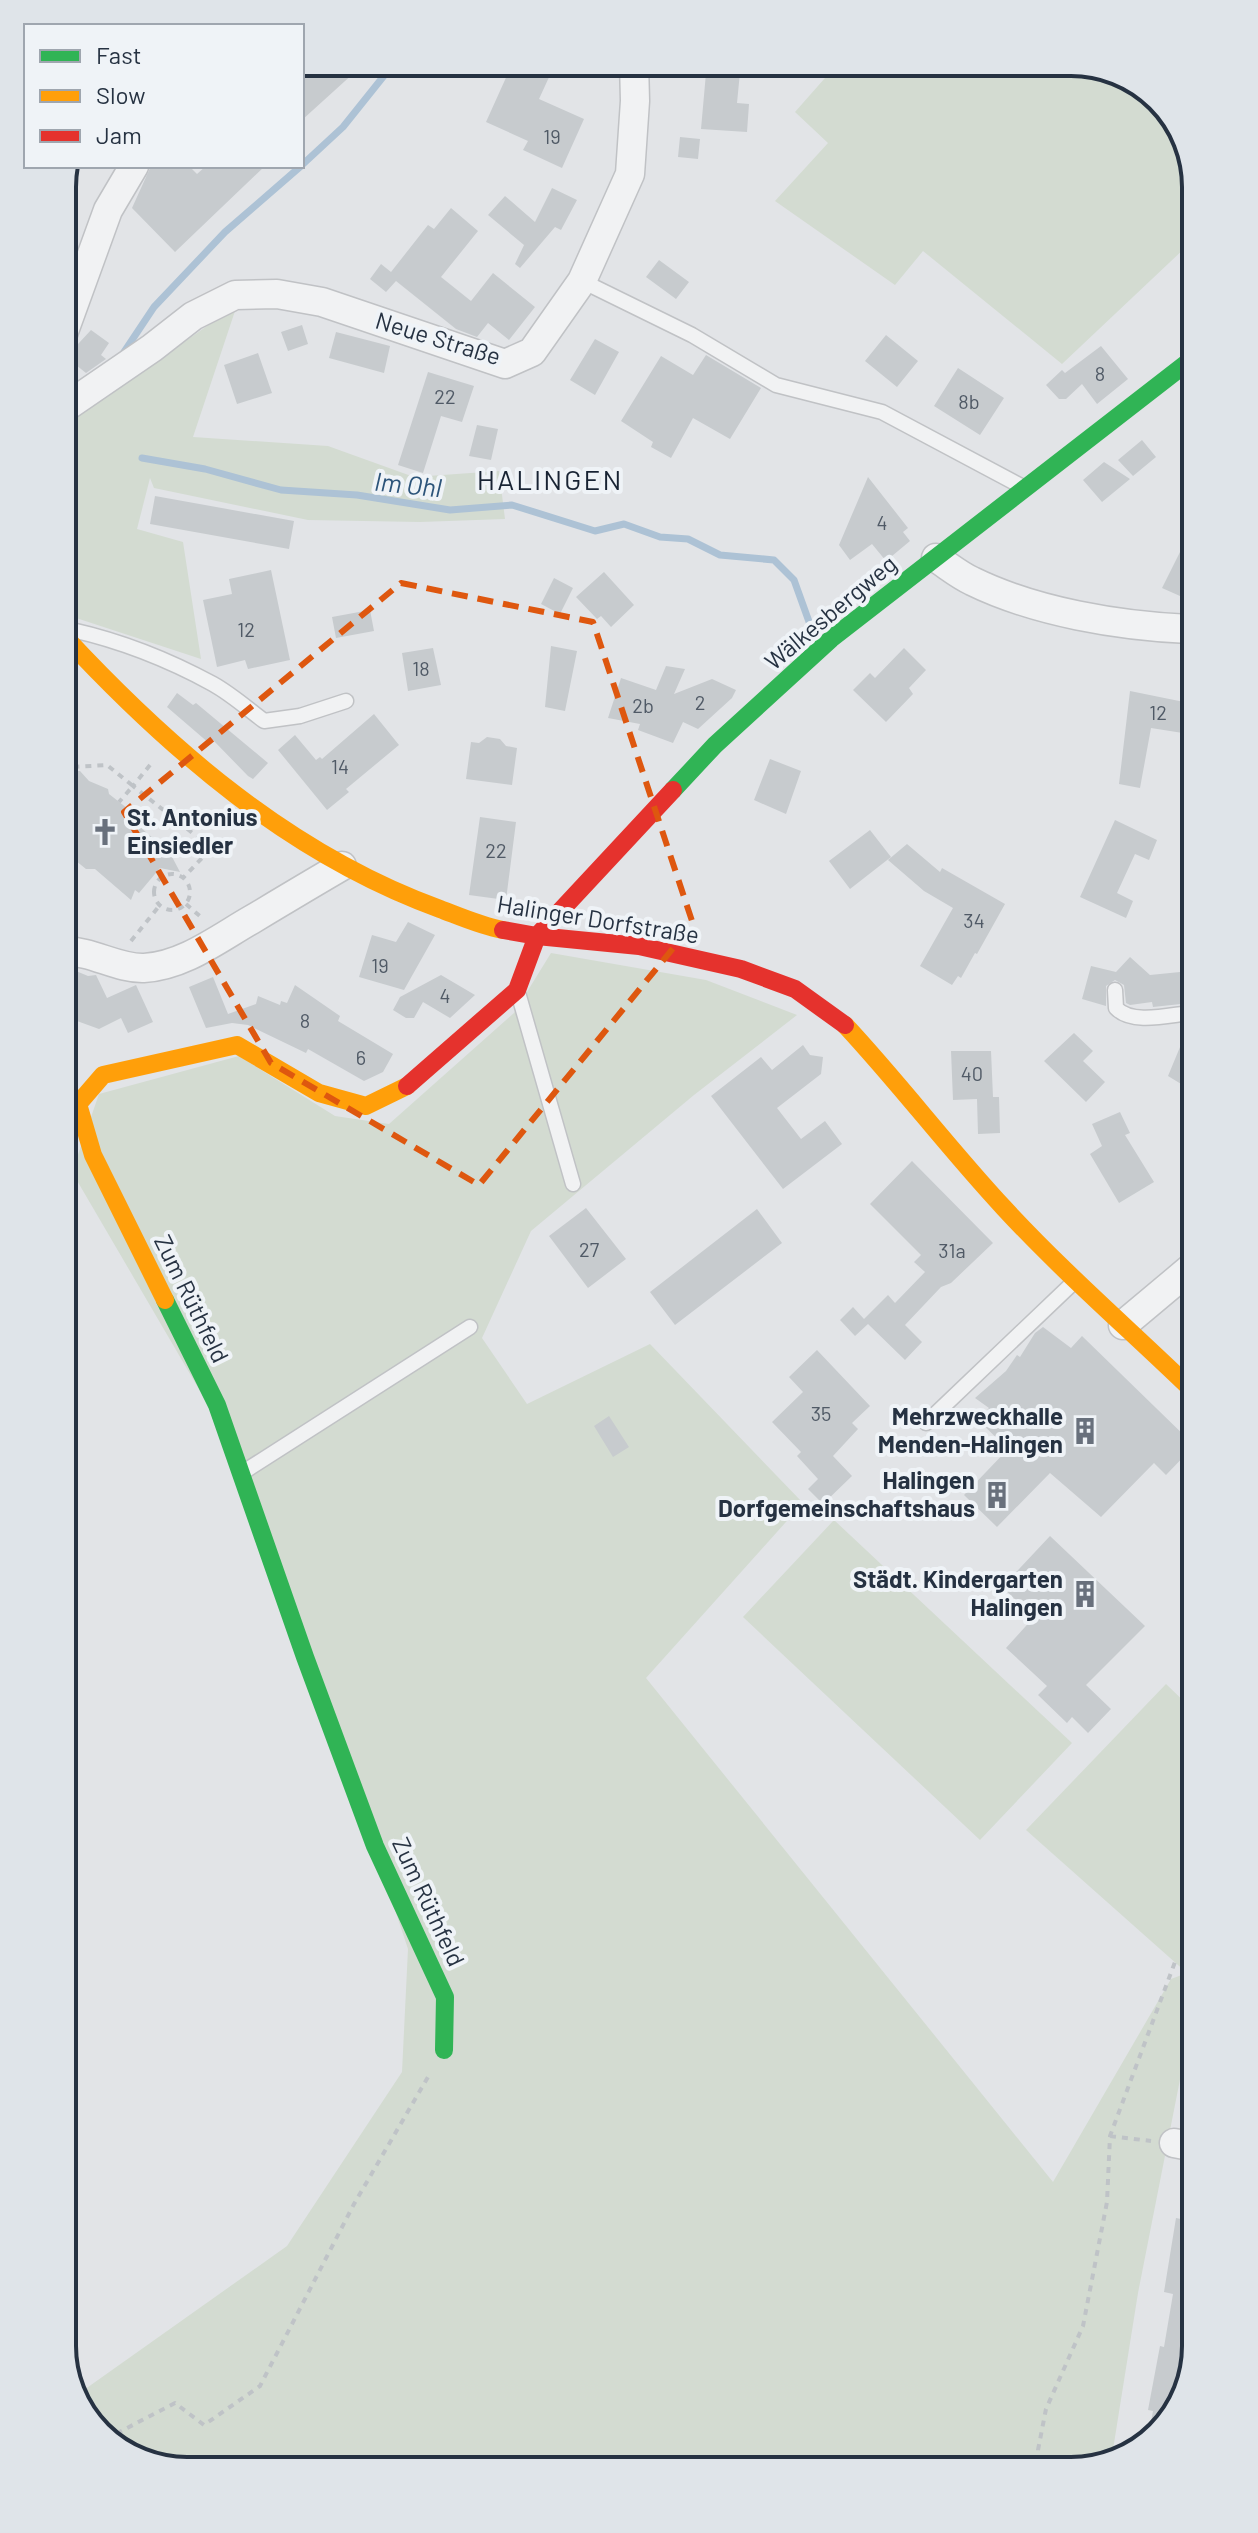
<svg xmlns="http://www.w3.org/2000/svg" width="1258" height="2533" viewBox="0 0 1258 2533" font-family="Barlow,sans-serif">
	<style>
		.green { fill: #d3dbd1 }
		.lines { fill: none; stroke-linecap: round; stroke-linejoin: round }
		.stream { stroke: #adc2d5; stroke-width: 7 }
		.building { fill: #c7cbce }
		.lane-casing { stroke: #c0c2c5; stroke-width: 17 }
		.street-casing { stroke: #c0c2c5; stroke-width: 31 }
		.path { stroke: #bfc3c7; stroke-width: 4; stroke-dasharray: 6 6; stroke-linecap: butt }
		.lane { stroke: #f1f2f3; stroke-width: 14 }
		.street { stroke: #f1f2f3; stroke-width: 28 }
		.fast { stroke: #30b455; stroke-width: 18 }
		.slow { stroke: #ff9f0a; stroke-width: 18 }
		.jam { stroke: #e5322d; stroke-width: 18 }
		.marked { fill: none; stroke: #de570f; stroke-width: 6; stroke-dasharray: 16 10; stroke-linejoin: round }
		.labels { text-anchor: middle; stroke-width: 8; stroke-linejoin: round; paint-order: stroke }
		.number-label { font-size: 20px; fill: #505a66 }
		.street-label { font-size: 24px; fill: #263242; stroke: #eff3f7 }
		.poi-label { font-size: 24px; font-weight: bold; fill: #263242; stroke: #eff3f7; text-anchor: end }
		.water-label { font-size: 26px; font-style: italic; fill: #2c547a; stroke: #eff3f7 }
		.quarter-label { font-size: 28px; letter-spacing: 2px; fill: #182333; stroke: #eff3f7 }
		.rim { fill: none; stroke: #263242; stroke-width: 4 }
	</style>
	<rect width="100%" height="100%" fill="#e2e4e7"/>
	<path class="green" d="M813,62H1080L1147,87L1187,139V246L1062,364L923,251L895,285L775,201L828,143L795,112L825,78Z
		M237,305L193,437L328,446L414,477L499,471L505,519L420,522L308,520L154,488L150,478L137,529L183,542L201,659L64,614L63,427Z
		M551,953L706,980L797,1015L694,1095L531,1231L482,1338L527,1404L650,1344L803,1503L646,1678L1053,2182L1171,1979L1187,1973L1026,1830L1166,1684L1193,1710L1195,2048L1186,2049L1138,2293L1111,2462L179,2471L111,2446L74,2397L287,2246L402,2072L408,1949L252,1480L72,1172L99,1094L239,1056L335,1116L389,1124L514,1013Z
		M834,1520L1072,1743L980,1840L743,1617Z"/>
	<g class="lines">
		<path class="stream" d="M302,165L343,127L395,62
			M122,355L154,307L225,232L301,166
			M142,458L205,469L281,490L357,495L450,510L512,505L595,531L624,524L660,537L688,539L720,555L774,560L794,580L812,630"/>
	</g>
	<path class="building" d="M319,62H366L302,120V77Z
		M513,62H556L539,99L584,119L562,168L523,150L528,141L486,122Z
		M707,62H741L737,103L749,104L747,132L701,129Z
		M680,137L700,139L698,159L678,157Z
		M151,166H189L197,174L206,166H265L175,252L132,208Z
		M552,188L577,200L561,230L555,227L520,268L515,264L525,243L524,245L488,215L505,196L535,222Z
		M451,208L478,231L441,277L471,301L493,273L535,307L509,340L488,323L477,337L456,329L396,281L386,292L370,279L381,264L391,272L428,225L434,229Z
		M659,260L689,282L676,299L646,277Z
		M302,325L308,344L288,351L281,332Z
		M91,330L109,343L101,355L106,359L86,373L66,357Z
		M336,332L390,346L384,373L329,358Z
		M886,335L918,361L897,387L865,361Z
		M595,339L619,352L595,395L570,380Z
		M1101,346L1128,379L1097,404L1082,384L1066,399H1059L1046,385L1062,370L1065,373Z
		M258,353L272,393L237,404L224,365Z
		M706,355L761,388L730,439L693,418L671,458L651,447L653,442L621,421L661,356L693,375Z
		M958,368L1004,398L980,435L934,406Z
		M428,372L474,386L462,422L441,416L423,473L398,465Z
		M477,425L498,429L491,460L469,456Z
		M1142,440L1156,457L1133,476L1118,460Z
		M1104,462L1130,479L1102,502L1083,480Z
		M868,477L908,528L903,532L910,541L886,561L872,544L850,560L839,545Z
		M155,496L294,521L289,549L150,524Z
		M1188,536L1189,600L1162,588Z
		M271,570L290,660L248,669L245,660L217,667L203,600L232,594L229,579Z
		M604,572L634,605L611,627L601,616L597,619L576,597Z
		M554,578L573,588L560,614L541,604Z
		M370,610L374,631L336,638L332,617Z
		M551,646L577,651L565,711L545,707Z
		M433,648L441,685L408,691L402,653Z
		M904,648L926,670L909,688L913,694L886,722L853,690L870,673L875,678Z
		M666,666L685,669L674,694L712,679L736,690L732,698L698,729L683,722L673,743L638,730L640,724L608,718L621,678L656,690Z
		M1130,691L1189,703V734L1151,728L1140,788L1119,784Z
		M177,693L193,705L196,703L268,763L253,779L248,776L213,740L210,744L167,707Z
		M374,714L399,745L346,789L349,792L327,810L278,750L295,735L316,760L320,757L322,759Z
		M487,737L500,739L506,746L517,748L512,785L466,779L471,742L479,743Z
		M770,759L801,771L786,814L754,800Z
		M72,771H80L89,781L108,789L109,794L132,812V820L170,853L180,872L160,868L139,893L135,890L131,900L95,869H86L65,852V780Z
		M480,817L516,822L506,900L469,895Z
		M1115,820L1157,840L1149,860L1135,854L1117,893L1133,901L1126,918L1080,897Z
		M870,830L891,857L850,889L829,861Z
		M907,844L940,872L942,868L1005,904L977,954L975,953L961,978L958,976L952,985L920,966L953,908L924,891L888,860Z
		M408,922L435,935L404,990L359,977L372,935L396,942Z
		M1130,957L1150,975L1190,971V1003L1153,1007L1152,1002L1130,1005L1126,1003L1124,985L1115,980L1106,986V1006L1082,999L1091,966L1116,972Z
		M76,971L88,976L96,975L107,998L136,985L153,1022L128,1033L121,1018L99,1029L77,1021L71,1024L66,1012V984L68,975Z
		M441,975L475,995L450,1018L423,1002L414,1018H406L393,1010L400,997Z
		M213,977L228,1014L256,1004L258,996L280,1005L281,1001L287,1003L295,985L340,1016L338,1021L393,1054L383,1072L364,1081L308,1049L306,1053L248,1025L232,1023L206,1028L189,987Z
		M1190,1023L1191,1090L1168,1076Z
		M1074,1033L1093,1051L1083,1061L1105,1082L1086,1102L1044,1061Z
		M803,1045L810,1055L823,1057L821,1074L777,1108L801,1139L825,1121L842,1144L783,1189L711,1096L761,1057L772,1070Z
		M951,1051H991L993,1097H999L1000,1133L978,1134L977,1099L953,1100Z
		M1120,1112L1130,1133L1125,1135L1154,1182L1119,1203L1090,1154L1102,1146L1092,1124Z
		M912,1161L993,1243L951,1283L941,1287L905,1325L922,1342L905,1360L868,1324L855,1336L840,1320L853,1307L864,1319L888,1295L895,1303L925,1272L914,1262L921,1255L870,1204Z
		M586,1208L626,1259L588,1288L549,1236Z
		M757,1209L782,1243L675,1325L650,1292Z
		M1043,1327L1071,1348L1082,1336L1192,1443V1448L1166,1475L1154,1463L1101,1517L1050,1473L997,1527L964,1495L1008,1449L978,1420L989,1408L975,1398L1006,1371L1017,1355L1020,1357L1035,1333Z
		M817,1350L870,1406L852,1423L858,1429L833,1456L852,1476L823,1504L808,1489L818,1479L797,1456L801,1452L772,1422L803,1392L789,1377Z
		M609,1416L629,1447L613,1457L594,1426Z
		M1050,1536L1145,1626L1086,1685L1111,1709L1088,1733L1072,1717L1067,1723L1038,1695L1047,1686L1006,1648L1034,1617L1002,1587Z
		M1176,2218L1195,2222L1196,2347L1175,2416L1148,2438L1153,2411L1148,2410L1160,2346L1164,2347L1173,2294L1164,2292Z"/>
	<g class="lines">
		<g class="lane-casing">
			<path id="lane" d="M582,281L692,335L776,385L882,412L1021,486
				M72,630C121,641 169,660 213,684C231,694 248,709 264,721L300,716L346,701
				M1115,990L1116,1008C1132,1025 1169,1015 1190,1013
				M519,996L573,1184
				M926,1423L1076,1280
				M245,1471L470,1327"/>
		</g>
		<g class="street-casing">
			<path id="street" d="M63,334L108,210L134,166
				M63,409L152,348L193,316L235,295L277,294L322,302L505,364L532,352L582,281L630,174L635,101L634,62
				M936,558C947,565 959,575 972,581C1035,612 1119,626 1189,629
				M65,952C91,950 117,969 144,968C183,966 218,939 251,920C281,902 311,884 342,866
				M1123,1325L1191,1268
				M1174,2143L1195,2147"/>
		</g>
		<path class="path" d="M150,765L133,786L200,839L202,858L183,878
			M65,775L72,767L107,765L133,786L119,802
			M154 892a18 18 0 1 1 36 0a18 18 0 1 1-36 0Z
			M65,877L71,883
			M186,904L202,918
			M131,941L160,905
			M1110,2136L1151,2141
			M106,2439L175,2403L204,2425L260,2386L354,2204L428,2077
			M1039,2462L1038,2450L1046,2409L1083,2326L1107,2202L1110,2136L1175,1962"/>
		<use href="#lane" class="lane"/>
		<use href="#street" class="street"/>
		<path class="fast" d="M673,790L715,745L831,639L1188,362
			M165,1300L217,1405L305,1657L375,1846L445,1997L444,2050"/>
		<path class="slow" d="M64,636C170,750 291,855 440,909C461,917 481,926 503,930
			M845,1025C900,1084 949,1149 1004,1208C1063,1272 1130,1330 1192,1390
			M165,1300L93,1155L78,1104L103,1075L237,1045L319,1093L366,1106L407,1086"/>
		<path class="jam" d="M503,930L537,936L639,946L741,969L795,989L845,1025
			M407,1086L517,990L537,936L673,790"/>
	</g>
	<path class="marked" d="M401,583L593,622L693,924L479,1185L271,1063L124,812Z"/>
	<defs>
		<g id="church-bare" transform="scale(2.16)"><path d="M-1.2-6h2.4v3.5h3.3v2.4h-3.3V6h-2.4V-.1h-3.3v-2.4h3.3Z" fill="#68707c" stroke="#eff3f7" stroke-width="2.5" paint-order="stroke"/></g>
		<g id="building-bare" transform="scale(2.16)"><path d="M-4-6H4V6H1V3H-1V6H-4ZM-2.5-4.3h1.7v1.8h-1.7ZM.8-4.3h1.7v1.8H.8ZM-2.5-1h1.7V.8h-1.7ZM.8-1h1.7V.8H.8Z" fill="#68707c" stroke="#eff3f7" stroke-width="2.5" paint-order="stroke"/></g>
	</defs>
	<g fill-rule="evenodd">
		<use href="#church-bare" x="105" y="832"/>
		<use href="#building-bare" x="1085" y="1431"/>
		<use href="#building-bare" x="997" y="1495"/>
		<use href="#building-bare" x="1085" y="1594"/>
	</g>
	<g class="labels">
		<g class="number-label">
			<text x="552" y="144">19</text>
			<text x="1100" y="381">8</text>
			<text x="445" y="404">22</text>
			<text x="969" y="409">8b</text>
			<text x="882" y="530">4</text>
			<text x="246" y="637">12</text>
			<text x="421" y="676">18</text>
			<text x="700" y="710">2</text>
			<text x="643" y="713">2b</text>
			<text x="1158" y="720">12</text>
			<text x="340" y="774">14</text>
			<text x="496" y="858">22</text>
			<text x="974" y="928">34</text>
			<text x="380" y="973">19</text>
			<text x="445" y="1003">4</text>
			<text x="305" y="1028">8</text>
			<text x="361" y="1065">6</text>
			<text x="972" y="1081">40</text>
			<text x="589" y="1257">27</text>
			<text x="952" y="1258">31a</text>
			<text x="821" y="1421">35</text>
		</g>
		<g class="street-label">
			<text transform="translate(438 339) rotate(17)" y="8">Neue Straße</text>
			<text transform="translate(831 613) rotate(-40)" y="8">Wälkesbergweg</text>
			<text transform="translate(598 920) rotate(9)" y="8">Halinger Dorfstraße</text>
			<text transform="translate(191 1299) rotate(64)" y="8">Zum Rüthfeld</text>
			<text transform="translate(428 1902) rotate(65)" y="8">Zum Rüthfeld</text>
		</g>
		<g class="poi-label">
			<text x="127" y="826" text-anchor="start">St. Antonius<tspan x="127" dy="28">Einsiedler</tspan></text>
			<text x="1063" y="1425">Mehrzweckhalle<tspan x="1063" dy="28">Menden-Halingen</tspan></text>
			<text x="975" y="1489">Halingen<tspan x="975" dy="28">Dorfgemeinschaftshaus</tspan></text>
			<text x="1063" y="1588">Städt. Kindergarten<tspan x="1063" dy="28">Halingen</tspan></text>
		</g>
		<g class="water-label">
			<text transform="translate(408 485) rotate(6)" y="9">Im Ohl</text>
		</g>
		<g class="quarter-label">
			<text x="550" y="490">HALINGEN</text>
		</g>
	</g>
	<path d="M0 0H1258V2533H0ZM187 76H1071A111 111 0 0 1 1182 187V2346A111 111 0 0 1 1071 2457H187A111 111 0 0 1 76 2346V187A111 111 0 0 1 187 76Z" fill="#dfe4e9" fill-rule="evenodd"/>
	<path class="rim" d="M187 76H1071A111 111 0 0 1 1182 187V2346A111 111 0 0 1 1071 2457H187A111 111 0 0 1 76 2346V187A111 111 0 0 1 187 76Z"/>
	<rect x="24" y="24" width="280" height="144" fill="#eff3f7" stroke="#9fa6af" stroke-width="2"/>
	<rect x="40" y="50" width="40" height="12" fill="#30b455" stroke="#9fa6af" stroke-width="2"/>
	<text x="96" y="64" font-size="24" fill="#263242">Fast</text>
	<rect x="40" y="90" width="40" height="12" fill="#ff9f0a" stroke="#9fa6af" stroke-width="2"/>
	<text x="96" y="104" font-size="24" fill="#263242">Slow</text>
	<rect x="40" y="130" width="40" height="12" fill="#e5322d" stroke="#9fa6af" stroke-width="2"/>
	<text x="96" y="144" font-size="24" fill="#263242">Jam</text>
</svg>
